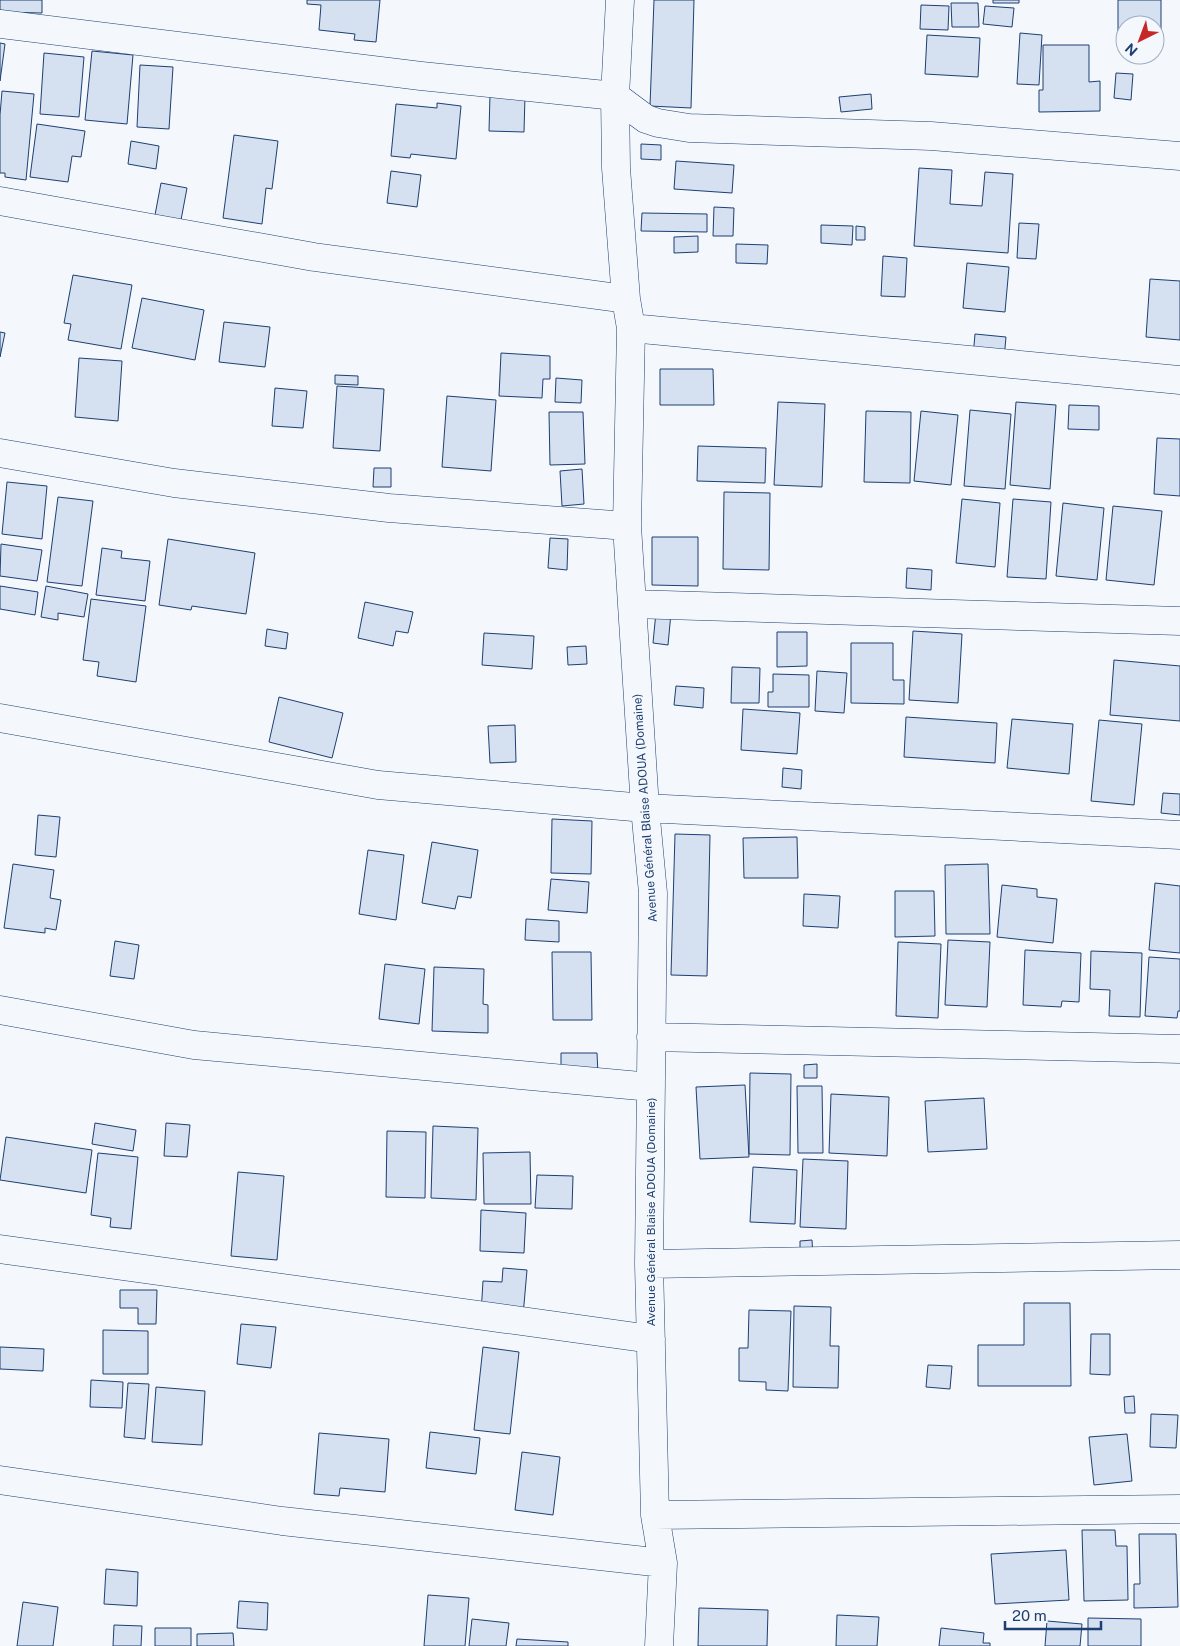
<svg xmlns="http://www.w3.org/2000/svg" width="1180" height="1646" viewBox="0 0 1180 1646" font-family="'Public Sans',sans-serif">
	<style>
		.building { fill: #d5e0f0; stroke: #1d3f73 }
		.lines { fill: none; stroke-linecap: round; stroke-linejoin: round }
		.minor-casing { stroke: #1d3f73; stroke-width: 29 }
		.minor { stroke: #f4f7fb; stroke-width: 28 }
		.labels { text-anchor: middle; stroke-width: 4; stroke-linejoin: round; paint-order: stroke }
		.street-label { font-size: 12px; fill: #1d3f73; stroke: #f4f7fb }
	</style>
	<rect width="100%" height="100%" fill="#f4f7fb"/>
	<path class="building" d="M0,0H42V13L0,12Z
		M307,0H380L376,42L354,40L355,34L319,30L321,5L307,4Z
		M654,0H694L691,108L650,106Z
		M993,0H1019V3H993Z
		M1118,0H1161V40H1155V25H1125V40L1118,39Z
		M951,3H978L979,27H952Z
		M921,5L949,6L948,30L920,29Z
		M985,6L1014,8L1012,27L983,24Z
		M1020,33L1042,35L1039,85L1017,84Z
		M927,35L980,38L978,77L925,74Z
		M0,43L5,44L0,81Z
		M1043,45H1089V82L1100,81V111L1039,112V90H1043Z
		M92,51L133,55L127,124L85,120Z
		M44,53L84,57L79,117L40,114Z
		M140,65L173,67L169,129L137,127Z
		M1116,73L1133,74L1131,100L1114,98Z
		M2,91L34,94L26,180L5,177V173H0V115Z
		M871,94L872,109L841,112L839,97Z
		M490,95L525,96L524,132L489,131Z
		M437,103L461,106L456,159L411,154L410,158L391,156L396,104L437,108Z
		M37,124L85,131L81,157L72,156L68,182L30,177Z
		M234,135L278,141L272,189L266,188L262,224L223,218Z
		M131,141L159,146L156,169L128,164Z
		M641,144L661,145V160L641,159Z
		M676,161L734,165L732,193L674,189Z
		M919,168L952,170L950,204L982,206L985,172L1013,174L1008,253L914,246Z
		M391,171L421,175L417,207L387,203Z
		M161,183L187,188L181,220L155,215Z
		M714,207L734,208L733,236H713Z
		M642,213L707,214V232L641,231Z
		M1019,223L1039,224L1036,259L1017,258Z
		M821,225L853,226L852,245L821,243Z
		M856,226L865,227V240H856Z
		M698,236V252L674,253V237Z
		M736,244L768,245L767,264L736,263Z
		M883,256L907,258L905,297L881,296Z
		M967,263L1009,267L1005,312L963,308Z
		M73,275L132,285L121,349L68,340L71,324L64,323Z
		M1150,279L1180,281V340L1146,337Z
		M142,298L204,310L195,360L132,348Z
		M224,322L270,327L265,367L219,362Z
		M0,332L5,333L0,357Z
		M975,334L1006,337L1004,359L973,357Z
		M501,353L550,356V379H543L542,398L499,396Z
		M79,358L122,361L118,421L75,417Z
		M660,369H713L714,405H660Z
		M335,375L358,376V385L335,384Z
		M556,378L582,380L581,403L555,402Z
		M337,386L384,389L380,451L333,448Z
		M275,388L307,391L303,428L272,426Z
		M447,396L496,400L491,471L442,467Z
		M778,402L825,404L822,487L774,485Z
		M1016,402L1056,405L1050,489L1010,485Z
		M1069,405L1099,406V430L1068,429Z
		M970,410L1011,414L1005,489L964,486Z
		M866,411L911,412L910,483L864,482Z
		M921,411L958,415L951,485L914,481Z
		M549,412H583L585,464L550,465Z
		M1157,438L1180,439V496L1154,494Z
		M698,446L766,448L765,483L697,481Z
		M374,468H391V487H373Z
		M582,469L584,504L562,506L560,471Z
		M7,482L47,486L42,539L2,534Z
		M724,492L770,493L769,570L723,569Z
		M58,497L93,501L82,586L47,582Z
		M962,499L1000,503L995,567L956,563Z
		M1013,499L1051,502L1046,579L1007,577Z
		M1063,503L1104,508L1097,580L1056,576Z
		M1113,506L1162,511L1154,585L1106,580Z
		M652,537H698V586L652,585Z
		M550,538L568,539L567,570L548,568Z
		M168,539L255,553L246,614L192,606L191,610L159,605Z
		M1,544L42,550L37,581L0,576Z
		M102,548L122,551L121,558L150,561L145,601L96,595Z
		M907,568L932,570L931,590L906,588Z
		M0,586L38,592L35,615L0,609Z
		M46,586L88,594L84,617L58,613V620L41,617Z
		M91,599L146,606L136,682L97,676L99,662L83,660Z
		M365,602L413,612L408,633L396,631L393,646L358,638Z
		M656,612L671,613L668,645L653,643Z
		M267,629L288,633L286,649L265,646Z
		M913,631L962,634L958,703L909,700Z
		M777,632H807V666L777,667Z
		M484,633L534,636L532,669L482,665Z
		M851,643H893V680H904V704L851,703Z
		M586,646L587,664L568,665L567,647Z
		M1114,660L1180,666V721L1110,715Z
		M732,667L760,668L759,703H731Z
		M817,671L847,673L844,713L815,711Z
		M773,674L809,675V707H768V692H773Z
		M676,686L704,688L703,708L674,705Z
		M279,697L343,713L332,758L269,742Z
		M743,709L800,713L797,754L741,750Z
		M906,717L997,723L995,763L904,757Z
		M1012,719L1073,724L1069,774L1007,768Z
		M1099,720L1142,724L1134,805L1091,801Z
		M515,725L516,762L490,763L488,726Z
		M783,768L802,770L801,789L782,787Z
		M1163,793L1180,794V815L1161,813Z
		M38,815L60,817L56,857L35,855Z
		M552,819L592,821L591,874L551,873Z
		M675,834L710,835L707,976L671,975Z
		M797,837L798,878H744L743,838Z
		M432,842L478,850L471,898L458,896L455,909L422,903Z
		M368,850L404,855L396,920L359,914Z
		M13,864L54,870L50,898L61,900L56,930L45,928V933L4,928Z
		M988,864L990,934H946L945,865Z
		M551,879L589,882L587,913L548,910Z
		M1155,883L1180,886V953L1149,950Z
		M1002,885L1037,889V897L1057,899L1053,943L997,937Z
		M895,891H934L935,936L895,937Z
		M804,894L840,896L838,928L803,926Z
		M526,919L559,921V942L525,940Z
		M948,940L990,942L987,1007L945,1005Z
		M115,941L139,945L134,979L110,976Z
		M898,942L941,944L938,1018L896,1016Z
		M1025,950L1081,953L1079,1002L1062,1001L1061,1007L1023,1005Z
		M1091,951L1142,953L1140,1017L1109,1016L1110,990L1090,989Z
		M552,952H591L592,1020H553Z
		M1149,957L1180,959V1011H1178L1177,1018L1145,1016Z
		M385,964L425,969L419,1024L379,1019Z
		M434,967L484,969L483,1004L488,1005V1033L432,1031Z
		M561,1053H597L598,1074H561Z
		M817,1064V1078H804V1065Z
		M750,1073L791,1074L790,1155L749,1154Z
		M745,1085L749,1157L700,1159L696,1087Z
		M797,1086H822L823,1153H798Z
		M831,1094L889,1097L887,1156L829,1153Z
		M984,1098L987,1149L928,1152L925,1101Z
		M95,1123L136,1130L133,1151L92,1144Z
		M166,1123L190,1125L187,1157L164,1156Z
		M433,1126L478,1128L476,1200L431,1198Z
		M387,1131L426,1132L425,1198L386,1197Z
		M6,1137L92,1150L86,1193L0,1180Z
		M530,1152L531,1204H484L483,1153Z
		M98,1153L138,1157L131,1229L110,1227L111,1218L91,1215Z
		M803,1159L848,1161L846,1229L800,1227Z
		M753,1167L797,1170L795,1224L750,1222Z
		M238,1172L284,1176L277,1260L231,1256Z
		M537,1175L573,1176L572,1209L535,1208Z
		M481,1210L526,1213L524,1253L480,1251Z
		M812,1240L813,1258H800V1241Z
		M503,1268L527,1270L523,1316L481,1314L483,1281L502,1282Z
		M120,1290H157L156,1324H138V1308H120Z
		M1024,1303H1070L1071,1386H978V1345H1024Z
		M794,1306L831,1307L830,1346H839L838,1388L793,1387Z
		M749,1310L791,1311L788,1391L766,1390V1382L739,1381V1348H748Z
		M241,1324L276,1327L271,1368L237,1364Z
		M103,1330L148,1331V1374H103Z
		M1091,1334H1110V1375L1090,1374Z
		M0,1347L44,1349L43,1371L0,1369Z
		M483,1347L519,1352L510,1434L474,1430Z
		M928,1365L952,1366L950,1389L926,1387Z
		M91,1380L123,1382L122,1408L90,1407Z
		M128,1383L149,1384L145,1439L124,1437Z
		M156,1387L205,1391L202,1445L152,1442Z
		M1134,1396L1135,1413H1125L1124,1397Z
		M1151,1414L1178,1415L1176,1448L1150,1447Z
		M430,1432L480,1438L476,1474L426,1468Z
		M319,1433L389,1439L385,1492L340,1488L339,1496L314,1494Z
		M1127,1434L1132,1481L1094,1485L1089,1437Z
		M522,1452L560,1457L553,1515L515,1510Z
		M1082,1530H1115L1116,1546H1127L1128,1600L1084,1601Z
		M1139,1534H1176L1178,1607L1134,1608V1584H1140Z
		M1066,1550L1069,1600L995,1604L991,1554Z
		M106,1569L138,1572L137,1606L104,1604Z
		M428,1595L469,1598L465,1646H424Z
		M239,1601L268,1603L267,1630L237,1628Z
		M23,1602L58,1607L53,1646H17Z
		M699,1608L768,1610L767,1646H698Z
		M837,1615L879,1617L877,1646H836Z
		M1088,1618L1141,1619V1646H1088Z
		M472,1619L509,1623L506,1646H469Z
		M1047,1621L1082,1624L1080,1646H1045Z
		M114,1625L142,1626L141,1646H113Z
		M155,1628H191V1646H155Z
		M941,1628L984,1633L983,1643H990V1646H939Z
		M233,1633L234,1646H197V1634Z
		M517,1639L568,1642V1646H516Z"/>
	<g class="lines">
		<g class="minor-casing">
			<path id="minor" d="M620,0L615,96L616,168L626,299L631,328L627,526L645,808L653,893L649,1264L655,1515L663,1563L659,1646
				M0,24L421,76L615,96L646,119L658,123L689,128L931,136L1180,156
				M0,201L314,257L626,299
				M631,328L1180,380
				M0,453L174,483L389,508L627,526
				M632,604L1180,621
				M0,718L378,785L645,808L1180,835
				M0,1010L194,1045L651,1087
				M651,1037L1180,1049
				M0,1249L651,1339
				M649,1264L1180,1255
				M0,1480L282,1521L663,1563
				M655,1515L1180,1509"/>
		</g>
		<use href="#minor" class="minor"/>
	</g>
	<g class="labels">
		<g class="street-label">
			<text transform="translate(645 808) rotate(-94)" y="4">Avenue Général Blaise ADOUA (Domaine)</text>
			<text transform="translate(651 1212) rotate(-90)" y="4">Avenue Général Blaise ADOUA (Domaine)</text>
		</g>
	</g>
	<g transform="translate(1140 40) rotate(222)"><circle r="24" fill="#f4f7fb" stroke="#9eadc5"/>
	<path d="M0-4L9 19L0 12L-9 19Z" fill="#c62828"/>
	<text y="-8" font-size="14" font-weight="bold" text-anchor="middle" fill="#1d3f73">N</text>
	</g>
	<path d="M1005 1621v8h96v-8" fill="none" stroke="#1d3f73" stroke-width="2.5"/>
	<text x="1012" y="1621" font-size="15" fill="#1d3f73" stroke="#f4f7fb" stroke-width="4" paint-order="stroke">20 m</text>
</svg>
